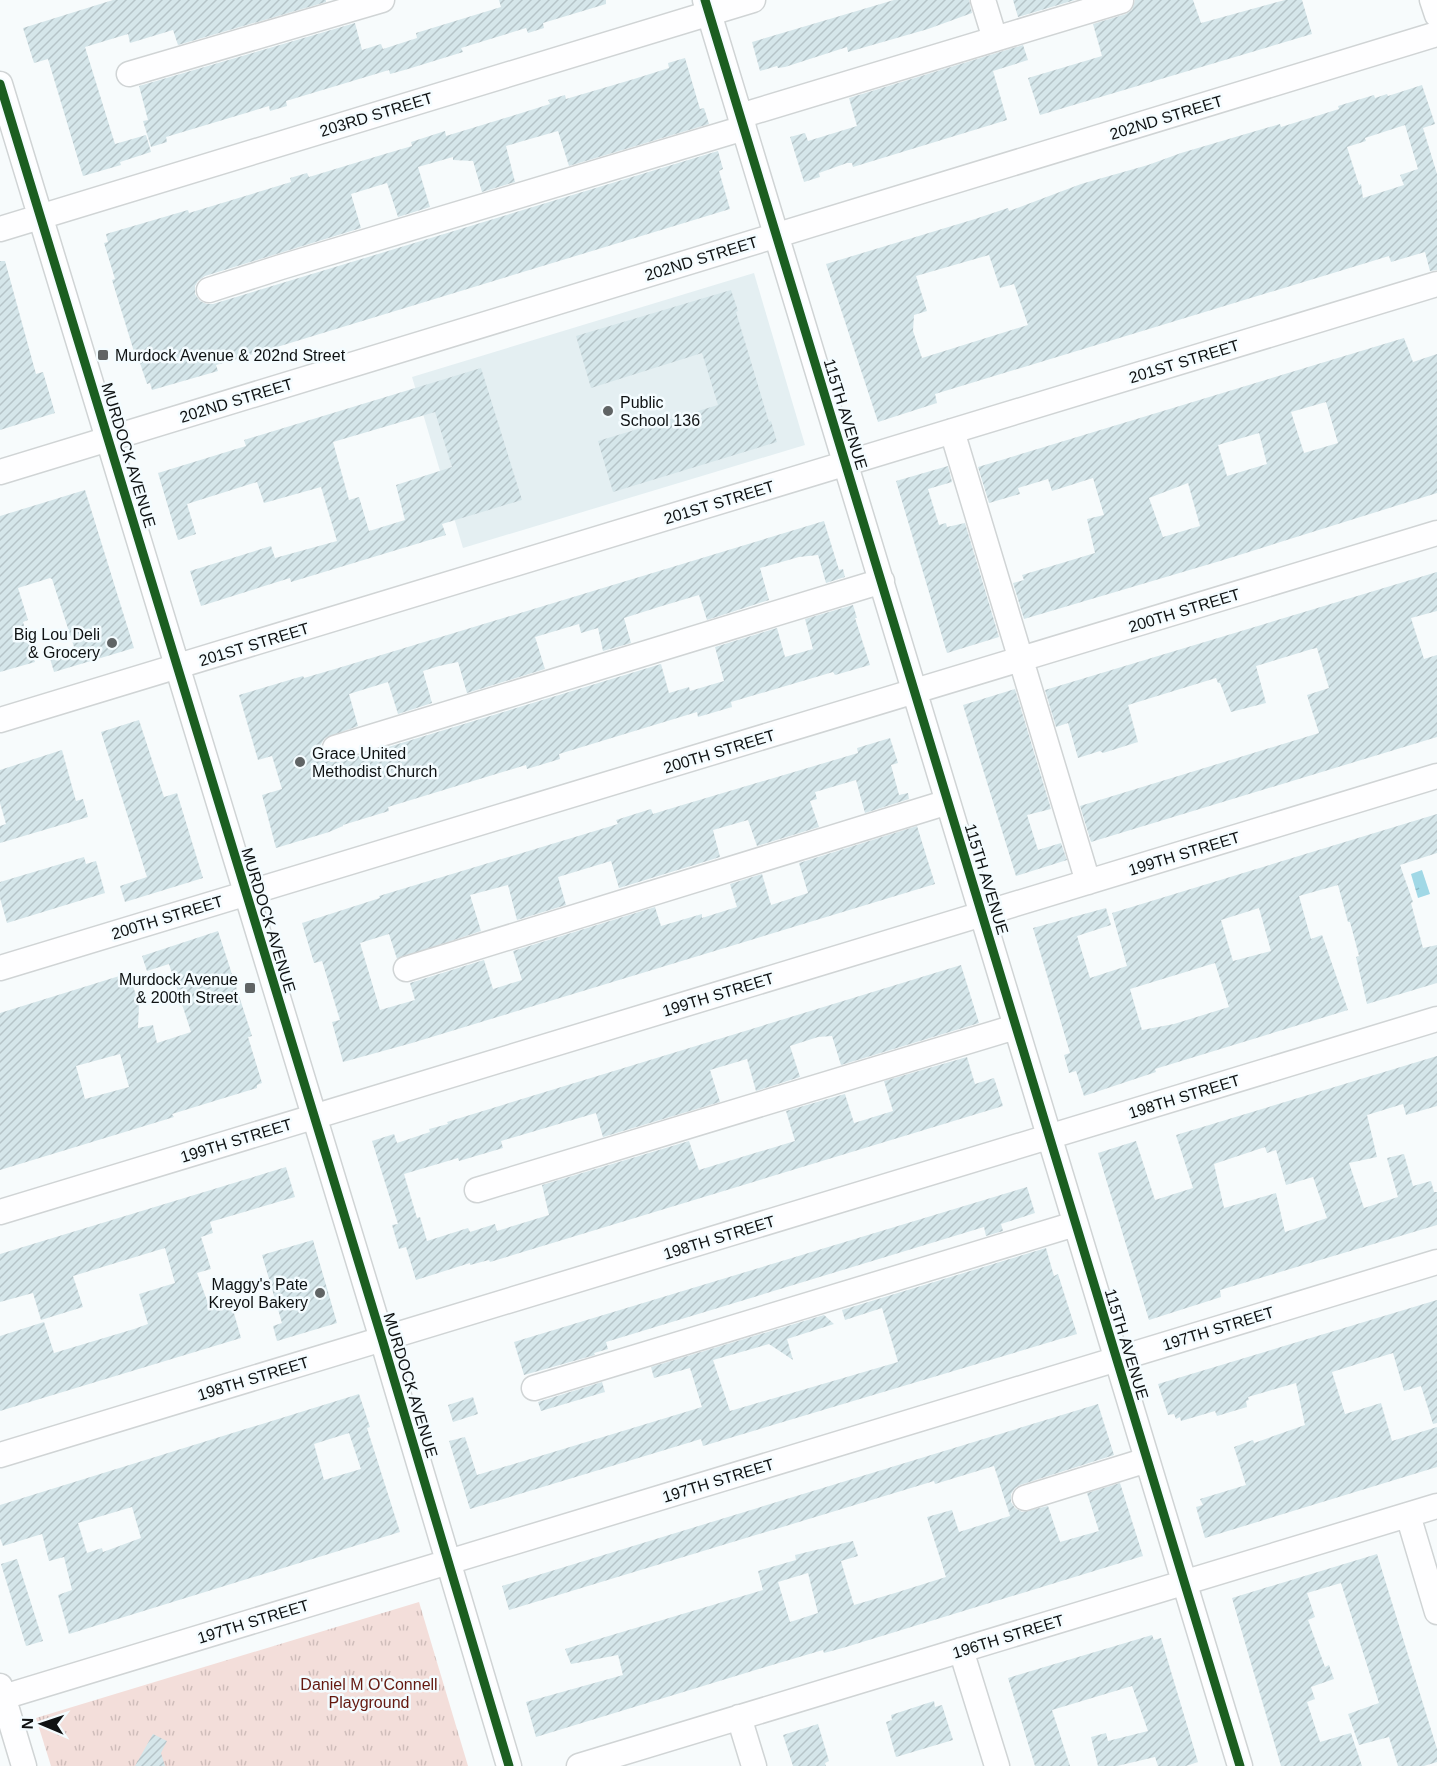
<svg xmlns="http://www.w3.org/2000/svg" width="1437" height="1766" viewBox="0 0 1437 1766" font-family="Arial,sans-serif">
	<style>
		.built { fill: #e4eff2 }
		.park { fill: url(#park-tufts) }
		.water { fill: url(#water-ripples) }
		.building { fill: url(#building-hatch); fill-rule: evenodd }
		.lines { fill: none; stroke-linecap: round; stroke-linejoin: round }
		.minor-casing { stroke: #d0d4d5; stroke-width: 27 }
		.minor { stroke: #fefeff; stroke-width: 24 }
		.cycleway-casing { stroke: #f4fcff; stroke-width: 13 }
		.cycleway { stroke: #1b5e20; stroke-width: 9 }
		.poi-dot { fill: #606465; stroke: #f4fcff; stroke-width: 2 }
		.labels { text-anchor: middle; stroke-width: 5; stroke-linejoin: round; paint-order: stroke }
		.street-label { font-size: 16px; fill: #0f1213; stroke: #f4fcff }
		.poi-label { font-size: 16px; fill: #0f1213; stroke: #f4fcff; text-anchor: start }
		.park-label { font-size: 16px; fill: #64180f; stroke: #f4fcff }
	</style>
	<defs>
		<pattern id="park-tufts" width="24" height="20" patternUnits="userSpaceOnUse" patternTransform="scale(1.5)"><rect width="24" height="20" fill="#f3deda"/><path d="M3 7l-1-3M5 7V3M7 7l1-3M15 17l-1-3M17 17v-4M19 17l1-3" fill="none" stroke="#cfbdba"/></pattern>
		<pattern id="water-ripples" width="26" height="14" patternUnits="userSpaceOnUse" patternTransform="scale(1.5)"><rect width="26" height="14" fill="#a1d8e6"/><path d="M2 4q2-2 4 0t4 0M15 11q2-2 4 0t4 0" fill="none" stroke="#89b8c4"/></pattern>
		<pattern id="building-hatch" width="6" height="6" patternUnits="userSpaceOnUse" patternTransform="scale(1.5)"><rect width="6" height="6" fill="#d5e6ea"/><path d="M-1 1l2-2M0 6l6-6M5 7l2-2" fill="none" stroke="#b6c4c8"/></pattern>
	</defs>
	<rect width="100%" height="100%" fill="#f7fbfc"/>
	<path class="built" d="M754,273L805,445L463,548L412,377Z"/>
	<path class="park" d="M419,1602L468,1766H51L36,1718Z"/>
	<path class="water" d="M1422,870L1430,894L1418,898L1411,874Z"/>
	<path class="building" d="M113,0H326V2L178,45L173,30L130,43L128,34L85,47L115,144L146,135L151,152L120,162L121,165L83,176L48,59L34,63L23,28Z
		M499,0H606V4L543,23L544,28L528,33L526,28L461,48L463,52L408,69L390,74L389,70L286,101L287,106L270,111L269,106L166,137L167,142L151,147L143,121L148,120L139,86L355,23L362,50L381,44L383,49L417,38L416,33L501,7Z
		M894,0H969L972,13L928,29L848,52L847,47L785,67L778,68L777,66L760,71L752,42Z
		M1013,0H1075L1018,17Z
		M1135,0H1193L1201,23L1285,0H1302L1312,34L1040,115L1028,78L1102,56L1093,24L1126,14L1132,10Z
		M1023,45L1028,60L993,71L1007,120L853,167L852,163H847L819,173L820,177L804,182L790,137L805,133L808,141L857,126L849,98Z
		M685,58L700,109L704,108L709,124L569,166L558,131L523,141L506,146L515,182L482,192L473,161L453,160V157L418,167L430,207L398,217L387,183L351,194L361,228L205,276L198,281L195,286V294L200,301L207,304H213L718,151L723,169L719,171L730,209L234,360L216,365L218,371L152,390L150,383L147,384L137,354L135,355L112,280L115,279L104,243L108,242L106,234L188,210L189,213L291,182L290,178L307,173L309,177L378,156L412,146L411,142L445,131L446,136L515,115L550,104L548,100L565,95L566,99L634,79L669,68L668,63Z
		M1422,85L1435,124L1423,128L1437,174V270L1430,271L1425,252L1391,262L1389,256L935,394L937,403L878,422L826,264L975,219L1008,208L1009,211L1081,184L1148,165L1181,153L1280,124L1281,127L1339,109L1338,106L1374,95L1375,98L1387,94L1388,96ZM1405,125L1418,169L1400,175L1404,185L1363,198L1361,184L1359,185L1347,147L1366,141L1365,138ZM989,255L1000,288L1014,284L1028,325L922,358L913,331L914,315L927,311L916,276Z
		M0,261H5L36,374L43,372L55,413L0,430Z
		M731,290L738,311L736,312L769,422L771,421L777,442L613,492L598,441L718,405L702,353L591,388L576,336Z
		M1404,338L1413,362L1437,354V493L1220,561L1024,619L1013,583L1024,580L1022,575L1095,553L1087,519L1104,515L1093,478L1052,491L1048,479L1018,488L1020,494L989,503L978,467ZM1326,402L1338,443L1304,453L1291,412ZM1259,433L1267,464L1227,476L1218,445ZM1188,483L1200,526L1163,537L1149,498Z
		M481,368L522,500L442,524L446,535L291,582L290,578L201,606L190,571L271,546L275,558L337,541L321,487L264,503L257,482L187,504L196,534L178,540L158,473L246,446L244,440ZM435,412L452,467L396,485L405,520L369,531L359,497L349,500L333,442Z
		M948,466L952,482L928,489L939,525L946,523L947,527L965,523L999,637L947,653L896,481Z
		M85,490L134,648L54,672L49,655L74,647L52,579L50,578L18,588L28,620L23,622L35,662L0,672V516Z
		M824,521L839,570L843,569L845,577L826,583L818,555L799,557L760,568L769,600L707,620L699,595L662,606L624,618L631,643L603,651L598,628L581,633L579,624L535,637L545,669L467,693L458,662L439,666L423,671L432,703L398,714L388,682L349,694L358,726L325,738L321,744L322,753L325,758L331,762H339L661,664L669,693L689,687L690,691L724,681L715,647L777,628L785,657L813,649L805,619L853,605L857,618H855L870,665L835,675L833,672L731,702L732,707L698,717L697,712L559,754L560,759L527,769L526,765L388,807L389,811L343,825V826L329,832L276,848L262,795L282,789L272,756L258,760L239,695L303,676L304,678L345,666Z
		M1437,572V611L1411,618L1424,659L1437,655V737L1091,842L1080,806L1319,733L1307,695L1329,688L1317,648L1312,649L1256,666L1266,703L1231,712L1220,683H1218L1216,678L1128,705L1138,742L1103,753L1100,751L1078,758L1068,723L1056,727L1045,690Z
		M1015,689L1051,809L1027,815L1038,850L1061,843L1067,860L1016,876L963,705Z
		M139,720L164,797L177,793L203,878L125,902L120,886L147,877L101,732Z
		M890,738L898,763L891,765L899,795L908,793L909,799L865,813L856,780L815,792L817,799L810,801L819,827L757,846L748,820L713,830L720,857L619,888L611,861L558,877L566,905L517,920L508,885L470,895L481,931L397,959L389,934L360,943L380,1010L415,1000L410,983L484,960L493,989L522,980L513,951L655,907L661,926L702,914V918L737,907L730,884L762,874L771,905L808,893L799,863L917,826L935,884L412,1043L343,1062L332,1022L340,1020L322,961L314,963L302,923L380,898L379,896L618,824L616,820L651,809L653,814L669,809L858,753L857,748Z
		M62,750L76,801L83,799L88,817L0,843V826L6,824L0,803V770Z
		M1437,814V853L1400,865L1413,902L1411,903L1423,948L1437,945V983L1367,1004L1356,957L1359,956L1350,922H1348L1338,885L1299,896L1311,939L1322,935L1348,1010L1155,1069L1156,1072L1084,1096L1076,1071L1069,1073L1064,1055L1070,1053L1033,928L1106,908L1111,925L1077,936L1090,978L1127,966L1112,913ZM1259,908L1271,951L1233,961L1221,920ZM1215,963L1229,1007L1174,1024L1142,1030L1130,989Z
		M84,857L86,864L96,861L105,893L7,923L0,898V882Z
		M218,931L252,1036L248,1037L262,1083L257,1085V1088L172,1114L174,1117L0,1170V1013L129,973L139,1005L138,1028L153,1025L157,1043L191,1032L169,964L147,971L142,956ZM120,1054L129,1087L85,1099L76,1066Z
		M961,965L979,1023L841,1065L832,1036L818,1037L790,1046L800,1077L756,1091L747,1059L710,1070L720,1102L603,1137L596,1113L501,1141L503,1148L459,1161L458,1158L404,1174L417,1218L420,1217L427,1241L468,1228L470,1232L495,1224L497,1231L549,1215L542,1185L689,1141L699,1170L795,1141L786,1111L845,1094L854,1123L893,1111L884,1081L967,1057L975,1084L994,1078L1003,1106L490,1262L489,1260L470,1265V1263L416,1280L406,1247L399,1249L392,1225L398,1224L372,1141L394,1134L397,1143L430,1132L429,1129L448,1124L447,1122Z
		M1437,1056V1106L1406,1115L1403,1104L1367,1115L1377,1157L1349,1163L1364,1208L1398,1197L1387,1158L1404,1154L1413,1186L1431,1181L1434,1192H1437V1225L1220,1290L1221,1297L1149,1320L1098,1153L1136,1141L1155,1200L1193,1188L1176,1135ZM1265,1147L1267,1153L1276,1150L1286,1185L1313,1177L1327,1218L1285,1232L1276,1193L1224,1208L1214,1164Z
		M286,1167L295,1197L210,1222L213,1233L201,1237L211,1269L197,1273L209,1306L225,1301L227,1307L232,1306L241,1338L0,1411V1336L44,1322L54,1353L134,1329L148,1324L139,1294L175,1283L165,1248L73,1276L83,1307L41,1320L33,1293L0,1302V1254Z
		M1027,1187L1035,1213L1001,1224L1003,1231L986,1236L984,1227L606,1342L608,1349L594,1353L595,1355L524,1375L514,1342Z
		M313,1240L337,1323L277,1341L273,1326L282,1323L262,1255Z
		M1046,1248L1054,1276L1058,1274L1077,1334L713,1443L703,1446L701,1439L470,1509L449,1441L465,1437L477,1475L702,1407L690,1368L654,1378L651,1367L824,1315L834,1324L787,1339L793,1360L769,1344L713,1360L730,1411L898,1362L882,1308L845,1320L842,1310Z
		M1437,1300V1423L1433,1424L1421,1386L1404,1391L1393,1353L1332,1372L1345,1414L1381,1403L1392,1441L1437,1427V1467L1205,1538L1196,1507L1203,1505L1200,1499L1246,1485L1234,1447L1253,1440L1254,1443L1305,1425L1296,1383L1248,1397L1249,1400L1246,1401L1247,1407L1217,1416L1215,1411L1181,1421L1180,1417L1176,1419L1174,1414L1168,1415L1158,1384Z
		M602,1382L605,1392L541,1411L538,1402Z
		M359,1394L370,1427L367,1428L400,1532L69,1634L58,1595L72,1590L64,1557L49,1561L42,1534L3,1546L0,1538V1505ZM349,1433L361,1469L324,1480L314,1444ZM132,1507L141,1538L103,1552L102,1548L87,1553L78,1523Z
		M473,1397L478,1414L453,1422L448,1405Z
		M1098,1404L1114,1455L1020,1485L1015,1488L1011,1494V1502L1015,1508L1022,1512L1048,1506L1060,1542L1099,1531L1087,1493L1120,1483L1143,1556L846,1647L824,1653L823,1650L762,1668L536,1737L526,1702L623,1675L618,1655L571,1664L565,1649L763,1590L758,1571L796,1560L795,1555L853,1541L858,1556L841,1561L854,1605L895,1593L946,1577L927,1517L952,1510L959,1532L1010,1516L994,1466L935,1484L934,1481L509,1610L502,1586ZM808,1573L818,1613L790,1622L778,1582Z
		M1377,1554L1437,1749V1762L1424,1766H1398L1389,1737L1359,1745L1348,1714L1379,1703L1341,1583L1307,1593L1315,1617L1308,1620L1325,1667L1329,1665L1334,1679L1311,1687L1315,1699L1307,1702L1320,1742L1351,1733L1362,1766H1281L1232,1598Z
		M17,1559L43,1641L26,1646L1,1564Z
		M1152,1635L1154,1640L1161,1638L1198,1762L1186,1766H1158L1155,1757L1117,1766H1098L1091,1737L1106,1733L1108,1741L1148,1731L1132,1686L1052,1710L1070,1766H1035L1008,1678Z
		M934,1701L935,1707L942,1705L953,1740L896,1757L886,1722L892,1720L891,1715Z
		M818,1724L829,1761L825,1763L826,1766H793L783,1735Z
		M153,1734L167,1741L161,1753L165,1766H135Z"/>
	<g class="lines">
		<g class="minor-casing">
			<path id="minor" d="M705,0L1240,1766
				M983,0L995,39
				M1432,0L1437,15
				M129,74L382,0
				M0,84L382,1339L509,1766
				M740,116L1121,1
				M0,229L753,0
				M209,290L281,267L744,128
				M952,431L1088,882
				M0,472L1437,34
				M0,720L1437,284
				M335,748L882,581
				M0,968L1437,533
				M406,969L948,802
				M477,1190L1015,1027
				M0,1212L1437,776
				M534,1388L1075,1224
				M0,1455L1437,1019
				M1025,1498L1147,1460
				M1408,1515L1437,1612
				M961,1650L997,1766
				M0,1686L24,1766
				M0,1698L1437,1262
				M739,1717L754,1766
				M579,1766L1437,1506"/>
		</g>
		<use href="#minor" class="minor"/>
		<g class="cycleway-casing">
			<path id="cycleway" d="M705,0L1240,1766
				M0,84L382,1339L509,1766"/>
		</g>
		<use href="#cycleway" class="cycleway"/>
	</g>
	<g class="poi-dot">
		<rect x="97" y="349" width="12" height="12" rx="3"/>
		<circle cx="608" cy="411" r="6"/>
		<circle cx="112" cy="643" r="6"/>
		<circle cx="300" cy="762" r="6"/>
		<rect x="244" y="982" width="12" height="12" rx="3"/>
		<circle cx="320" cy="1293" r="6"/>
	</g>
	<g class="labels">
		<g class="street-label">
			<text transform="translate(376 114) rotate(-17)" y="6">203RD STREET</text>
			<text transform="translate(1166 117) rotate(-17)" y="6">202ND STREET</text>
			<text transform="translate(701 258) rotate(-17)" y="6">202ND STREET</text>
			<text transform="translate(1184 361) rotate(-17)" y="6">201ST STREET</text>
			<text transform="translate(236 400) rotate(-17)" y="6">202ND STREET</text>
			<text transform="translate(846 414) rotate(73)" y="6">115TH AVENUE</text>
			<text transform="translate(129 455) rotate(73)" y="6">MURDOCK AVENUE</text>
			<text transform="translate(719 502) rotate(-17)" y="6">201ST STREET</text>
			<text transform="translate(1184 610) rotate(-17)" y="6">200TH STREET</text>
			<text transform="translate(254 644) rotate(-17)" y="6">201ST STREET</text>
			<text transform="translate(719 751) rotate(-17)" y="6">200TH STREET</text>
			<text transform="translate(1184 853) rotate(-17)" y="6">199TH STREET</text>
			<text transform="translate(987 879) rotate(73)" y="6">115TH AVENUE</text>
			<text transform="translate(167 917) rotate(-17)" y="6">200TH STREET</text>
			<text transform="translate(269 920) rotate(73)" y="6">MURDOCK AVENUE</text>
			<text transform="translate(718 994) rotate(-17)" y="6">199TH STREET</text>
			<text transform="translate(1184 1096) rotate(-17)" y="6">198TH STREET</text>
			<text transform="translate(236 1140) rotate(-17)" y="6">199TH STREET</text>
			<text transform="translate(719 1237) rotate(-17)" y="6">198TH STREET</text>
			<text transform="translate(1218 1328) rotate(-17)" y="6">197TH STREET</text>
			<text transform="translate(1127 1344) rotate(73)" y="6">115TH AVENUE</text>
			<text transform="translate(253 1378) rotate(-17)" y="6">198TH STREET</text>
			<text transform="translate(411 1385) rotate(73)" y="6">MURDOCK AVENUE</text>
			<text transform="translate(718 1480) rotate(-17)" y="6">197TH STREET</text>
			<text transform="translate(253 1621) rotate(-17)" y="6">197TH STREET</text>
			<text transform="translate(1008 1636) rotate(-17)" y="6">196TH STREET</text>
		</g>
		<g class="poi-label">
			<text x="115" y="361">Murdock Avenue &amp; 202nd Street</text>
			<text x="620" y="408">Public<tspan x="620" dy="18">School 136</tspan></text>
			<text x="100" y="640" text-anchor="end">Big Lou Deli<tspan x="100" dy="18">&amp; Grocery</tspan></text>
			<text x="312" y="759">Grace United<tspan x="312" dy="18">Methodist Church</tspan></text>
			<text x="238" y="985" text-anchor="end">Murdock Avenue<tspan x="238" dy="18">&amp; 200th Street</tspan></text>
			<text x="308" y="1290" text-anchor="end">Maggy's Pate<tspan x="308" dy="18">Kreyol Bakery</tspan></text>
		</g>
		<g class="park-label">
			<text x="369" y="1690">Daniel M O'Connell<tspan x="369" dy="18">Playground</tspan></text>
		</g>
	</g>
	<g transform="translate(42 1724) rotate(272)" stroke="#f4fcff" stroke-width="4.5" paint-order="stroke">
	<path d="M0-4.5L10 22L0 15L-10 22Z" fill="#0f1213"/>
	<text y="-9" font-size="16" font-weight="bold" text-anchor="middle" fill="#0f1213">N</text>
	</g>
</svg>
